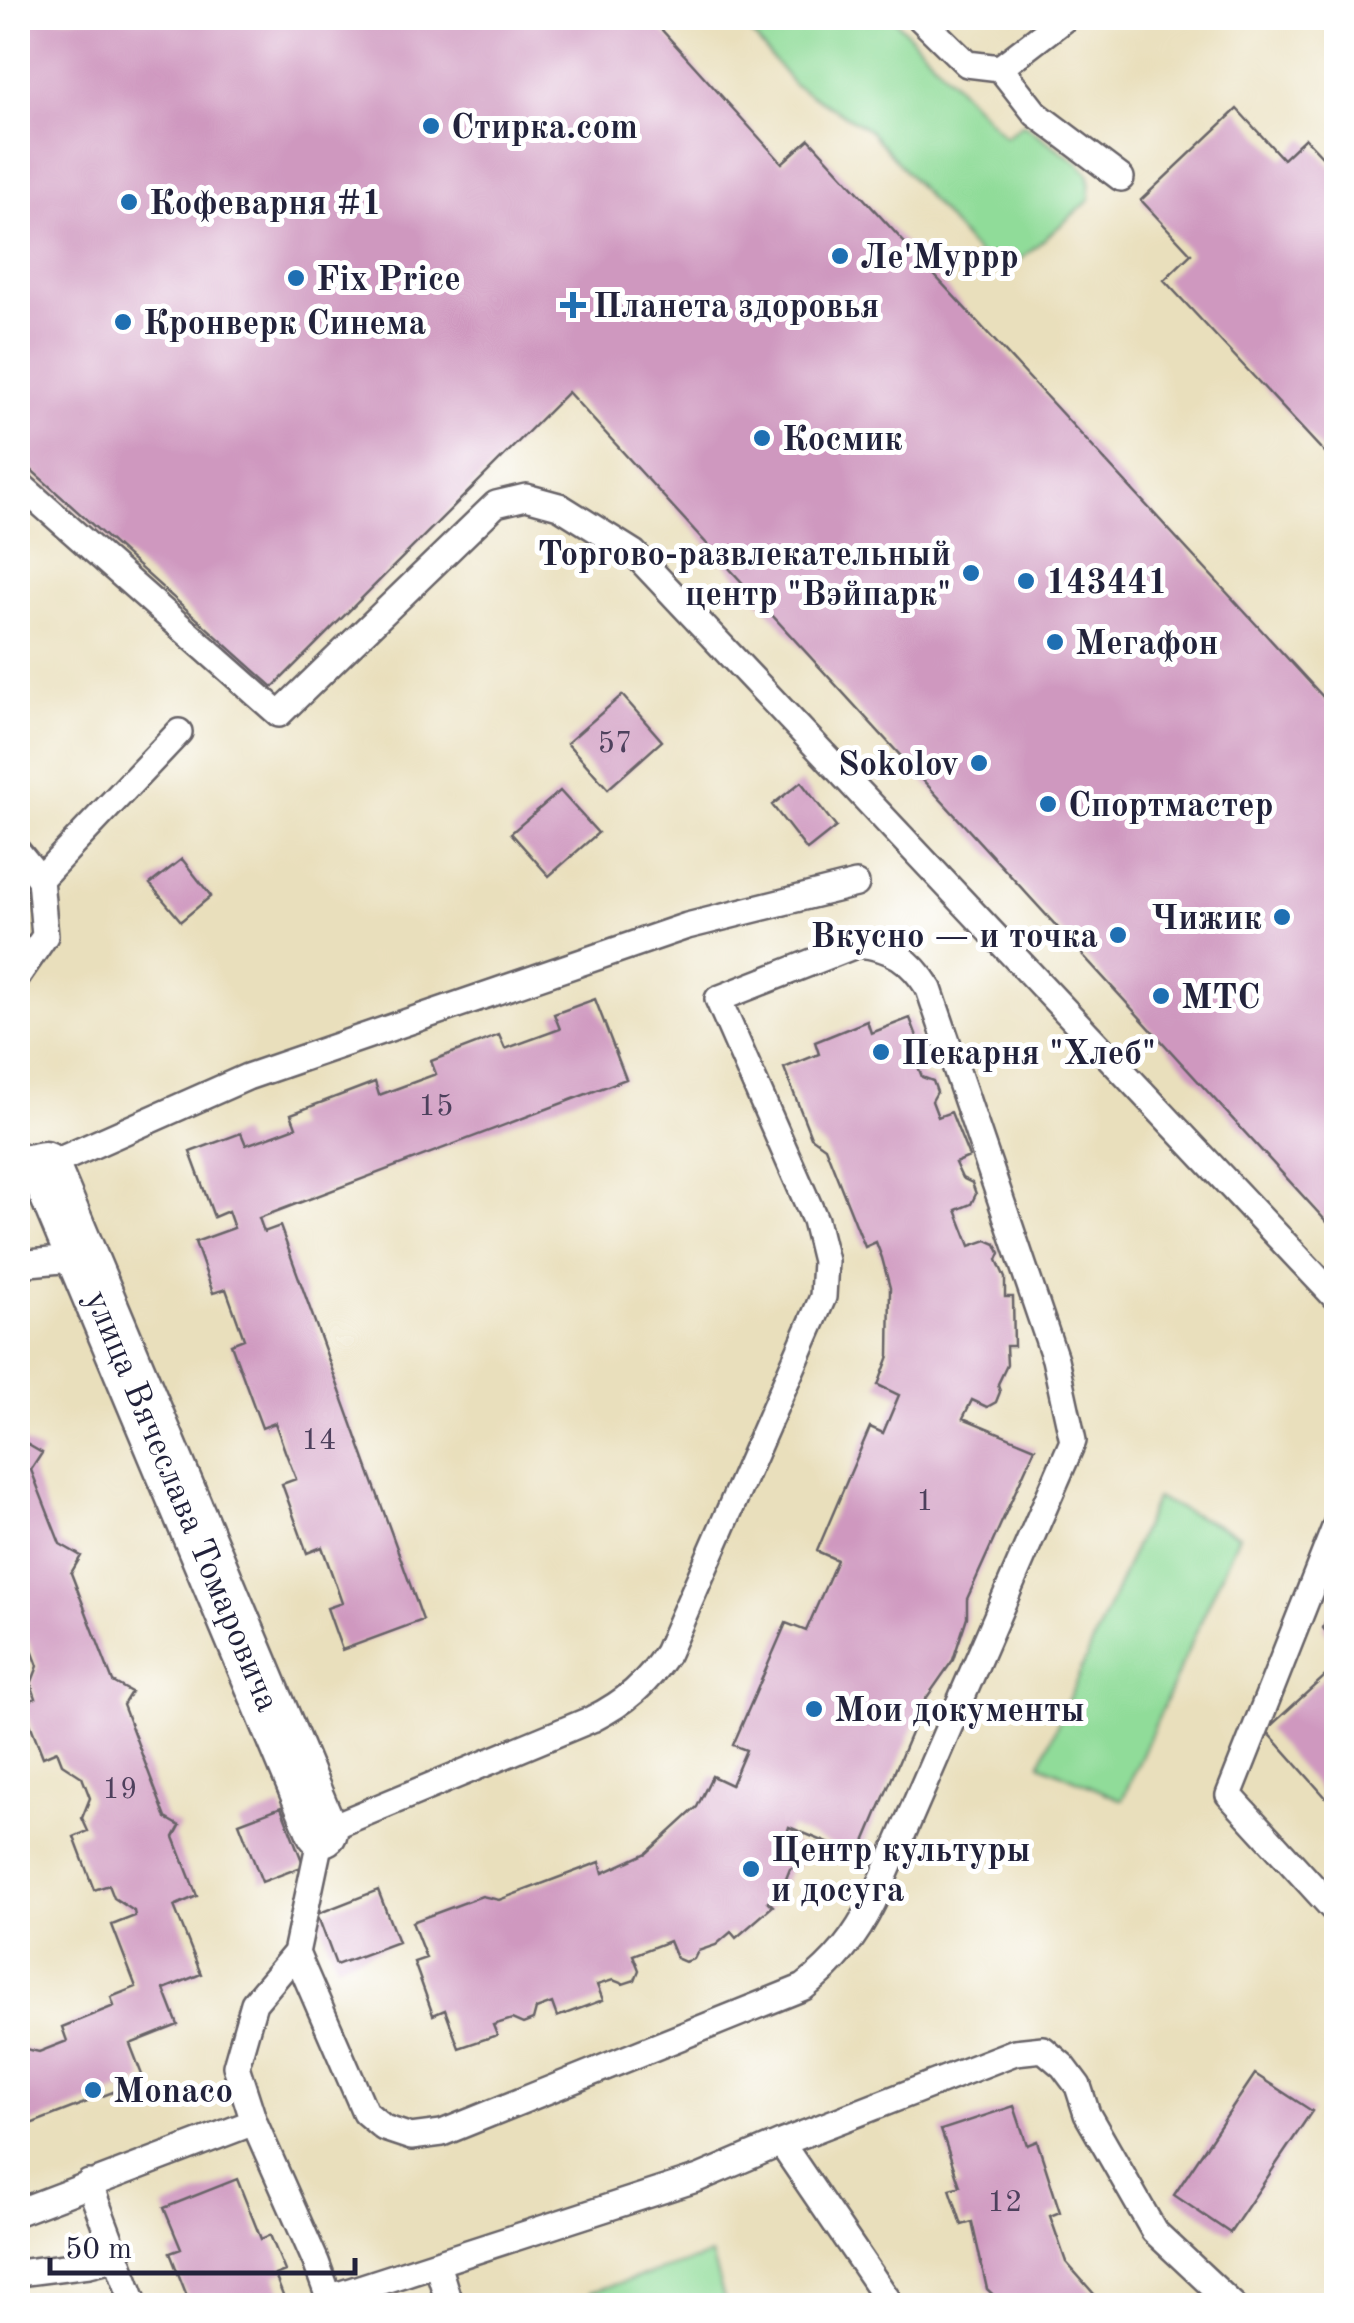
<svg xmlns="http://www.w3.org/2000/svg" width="1354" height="2323" viewBox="0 0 1354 2323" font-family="'Old Standard TT',serif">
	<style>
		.green { fill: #90dc99; stroke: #597f6a; stroke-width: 2.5 }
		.building { fill: #cf98bf }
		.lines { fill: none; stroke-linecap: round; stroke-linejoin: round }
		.lane-casing { stroke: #686468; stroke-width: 30 }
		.street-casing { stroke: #686468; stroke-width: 55 }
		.lane { stroke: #fff; stroke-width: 25 }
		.street { stroke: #fff; stroke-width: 50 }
		.poi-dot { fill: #1f6fb2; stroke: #fff; stroke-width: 4 }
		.labels { text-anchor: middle; stroke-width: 10; stroke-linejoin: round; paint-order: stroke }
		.number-label { font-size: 30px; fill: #4d405c }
		.poi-label { font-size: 35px; font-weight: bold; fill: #22223b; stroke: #fff; text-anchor: start }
		.street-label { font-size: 35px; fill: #22223b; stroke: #fff }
	</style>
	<rect width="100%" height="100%" fill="#fff"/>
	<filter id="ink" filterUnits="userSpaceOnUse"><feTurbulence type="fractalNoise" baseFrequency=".01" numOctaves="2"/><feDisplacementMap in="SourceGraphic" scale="20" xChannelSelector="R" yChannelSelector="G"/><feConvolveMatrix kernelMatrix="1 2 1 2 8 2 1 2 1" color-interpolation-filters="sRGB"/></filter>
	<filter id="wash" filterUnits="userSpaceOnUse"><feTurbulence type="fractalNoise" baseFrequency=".0048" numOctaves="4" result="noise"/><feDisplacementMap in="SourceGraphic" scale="40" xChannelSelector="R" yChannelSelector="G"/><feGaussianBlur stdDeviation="2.25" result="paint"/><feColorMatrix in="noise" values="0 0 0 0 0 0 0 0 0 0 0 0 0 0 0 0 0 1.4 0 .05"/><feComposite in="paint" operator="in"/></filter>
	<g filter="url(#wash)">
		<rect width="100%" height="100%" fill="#e9dfbc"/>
		<path class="green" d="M739,18H893L1005,137L1023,124L1078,163L1089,175L1090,200L1008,270L997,272L988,266L870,131L793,84Z
			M1156,1498L1239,1535L1122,1800L1040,1764Z
			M711,2255L726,2305H594L590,2292Z"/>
		<g id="blocks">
			<path class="building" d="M18,18H651L782,163L809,139L1336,711V1232L568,392L273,687L18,458Z
				M1237,109L1283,159L1305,138L1336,171V465L1164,280L1191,254L1141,200Z
				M622,695L662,741L608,789L567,743Z
				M801,782L836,827L807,850L772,805Z
				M560,791L598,833L549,876L511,833Z
				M182,859L211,896L181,921L150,884Z
				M595,999L626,1079L259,1218L264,1232L280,1226L423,1620L342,1650L327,1608L342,1603L333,1577L322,1547L307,1553L282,1484L296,1479L285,1451L275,1423L262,1428L231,1344L244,1339L226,1289L213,1293L195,1242L234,1228L228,1211L214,1217L190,1152L241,1133L246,1145L269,1137L296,1127L291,1114L375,1082L379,1095L436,1074L431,1061L499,1035L505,1049L560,1029L554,1014Z
				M910,1018L924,1055L915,1059L922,1077L933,1081L937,1092L932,1101L938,1117L951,1112L969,1157L955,1163L962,1178L972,1183L976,1194L971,1204L956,1210L970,1246L987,1240L996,1244L1000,1253L997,1260L1005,1278V1297H1013L1014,1346H1006L1007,1365L998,1384L1000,1392L996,1402L987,1407L972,1400L963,1418L1035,1448L967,1599V1617L953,1660L925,1700L859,1856L789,1827L785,1840L800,1846L802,1855L798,1865L790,1869L782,1889L768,1901L773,1906L736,1938L731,1932L716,1945L698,1951L694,1959L685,1962L676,1958L669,1941L633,1955L639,1970L635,1980L623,1984L613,1980L597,1985L603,2000L557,2017L552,2003L536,2009L533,2020L523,2024L512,2019L493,2025L497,2035L459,2048L445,2010L433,2015L414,1962L426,1958L412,1922L482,1896L499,1900L600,1862L603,1873L647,1853L697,1807L712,1776L731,1785L746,1750L733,1745L786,1623L806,1631L837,1560L817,1551L870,1427L883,1433L899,1395L878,1385L889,1356L890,1288L882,1258L876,1242L865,1247L825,1147L811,1137L784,1068L819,1054L815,1042L867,1021L871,1033Z
				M18,1439L42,1453L31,1470L60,1544L81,1556L71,1573L113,1682L131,1692L123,1705L166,1818L180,1826L174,1837L197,1896L174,1906L201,1974L164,1989L178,2025L130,2044L144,2080L20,2128L18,2134V2047L39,2052L67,2041L62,2027L114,2006L111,1997L136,1987L112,1925L135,1916L134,1911L114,1898L109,1885L94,1890L74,1837L88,1831L82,1818L90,1798L82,1777L62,1764L57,1751L43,1757L22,1703L36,1698L31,1684L38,1666L29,1642L18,1634Z
				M1336,1595V1644L1323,1628Z
				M1336,1666V1809L1266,1730Z
				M281,1807L304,1866L262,1882L239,1823Z
				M378,1890L398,1942L336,1965L317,1914Z
				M1255,2074L1312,2111L1230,2233L1174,2195Z
				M1014,2106L1027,2145L1037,2141L1060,2212L1050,2216L1066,2262L1095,2295L1113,2306H1005L987,2289L972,2222L962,2225L950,2189L960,2186L941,2130Z
				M237,2179L261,2239L270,2235L285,2271L275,2275L287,2306H191L170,2253L181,2249L164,2208Z"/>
		</g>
	</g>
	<g filter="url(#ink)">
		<use href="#blocks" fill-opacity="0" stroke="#686468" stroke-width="2.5"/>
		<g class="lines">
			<g class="lane-casing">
				<path id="lane" d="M920,18L967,64L1000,68
					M1065,18L1000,68L1036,114L1121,178
					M18,483L279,714L496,504L526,497L559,506L634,553L1336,1298
					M18,852L40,879L45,936L18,975
					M40,879L179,732
					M858,944C892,947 911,960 929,989L1055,1359L1073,1441L873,1902C856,1937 835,1963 804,1987L442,2133L411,2137L384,2128L365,2112L296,1953L322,1831L592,1719C626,1702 646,1684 667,1653L823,1297L825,1261L815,1220L718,999Z
					M44,1167L247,1077L687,926L856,884
					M18,1264L83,1258
					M1336,1525L1229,1795L1336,1912
					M296,1953L254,2003L236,2066L254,2122L316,2262L332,2306
					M781,2143L892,2306
					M89,2183L135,2306
					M18,2212L254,2122
					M437,2264L450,2306
					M18,2273L89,2264L117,2257
					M329,2298L699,2178L781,2143L1015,2052L1043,2049L1063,2066L1078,2086L1087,2114L1154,2231L1234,2306"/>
			</g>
			<g class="street-casing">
				<g id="street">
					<path id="s1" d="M18,1172L44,1167L322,1831"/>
				</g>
			</g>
			<use href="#lane" class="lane"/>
			<use href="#street" class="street"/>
		</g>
	</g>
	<g class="poi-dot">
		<circle cx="431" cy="126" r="10"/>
		<circle cx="129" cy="202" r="10"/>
		<circle cx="840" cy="256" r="10"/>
		<circle cx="296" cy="278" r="10"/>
		<path d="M568 290h10v10h10v10h-10v10h-10v-10h-10v-10h10z"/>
		<circle cx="123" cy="322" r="10"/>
		<circle cx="762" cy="438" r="10"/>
		<circle cx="971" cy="573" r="10"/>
		<circle cx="1026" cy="581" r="10"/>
		<circle cx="1055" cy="642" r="10"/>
		<circle cx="979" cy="763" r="10"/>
		<circle cx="1048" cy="804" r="10"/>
		<circle cx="1282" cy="917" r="10"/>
		<circle cx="1118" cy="935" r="10"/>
		<circle cx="1161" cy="996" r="10"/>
		<circle cx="881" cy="1052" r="10"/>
		<circle cx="814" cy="1709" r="10"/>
		<circle cx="751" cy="1869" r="10"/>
		<circle cx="93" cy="2090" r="10"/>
	</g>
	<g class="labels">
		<g class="number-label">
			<text x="615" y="752">57</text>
			<text x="436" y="1115">15</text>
			<text x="319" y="1449">14</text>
			<text x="925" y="1510">1</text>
			<text x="120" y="1798">19</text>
			<text x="1005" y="2211">12</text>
		</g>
		<g class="poi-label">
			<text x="451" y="138">Стирка.com</text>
			<text x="149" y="214">Кофеварня #1</text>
			<text x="860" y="268">Ле'Муррр</text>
			<text x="316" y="290">Fix Price</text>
			<text x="593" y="317">Планета здоровья</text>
			<text x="143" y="334">Кронверк Синема</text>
			<text x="782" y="450">Космик</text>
			<text x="951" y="565" text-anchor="end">Торгово-развлекательный<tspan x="951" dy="40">центр "Вэйпарк"</tspan></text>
			<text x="1046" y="593">143441</text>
			<text x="1075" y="654">Мегафон</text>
			<text x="959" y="775" text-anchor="end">Sokolov</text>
			<text x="1068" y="816">Спортмастер</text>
			<text x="1262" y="929" text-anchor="end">Чижик</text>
			<text x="1098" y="947" text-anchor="end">Вкусно — и точка</text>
			<text x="1181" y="1008">МТС</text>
			<text x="901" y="1064">Пекарня "Хлеб"</text>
			<text x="834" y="1721">Мои документы</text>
			<text x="771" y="1861">Центр культуры<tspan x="771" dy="40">и досуга</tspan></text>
			<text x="113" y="2102">Monaco</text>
		</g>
		<g class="street-label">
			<text dy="12" stroke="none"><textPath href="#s1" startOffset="388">улица Вячеслава Томаровича</textPath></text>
		</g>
	</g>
	<rect width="1354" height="2323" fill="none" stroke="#fff" stroke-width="60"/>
	<path d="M50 2258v15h305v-15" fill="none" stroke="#22223b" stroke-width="5"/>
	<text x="65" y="2258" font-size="30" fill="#22223b" stroke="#ffffff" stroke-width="8" paint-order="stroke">50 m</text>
</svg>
